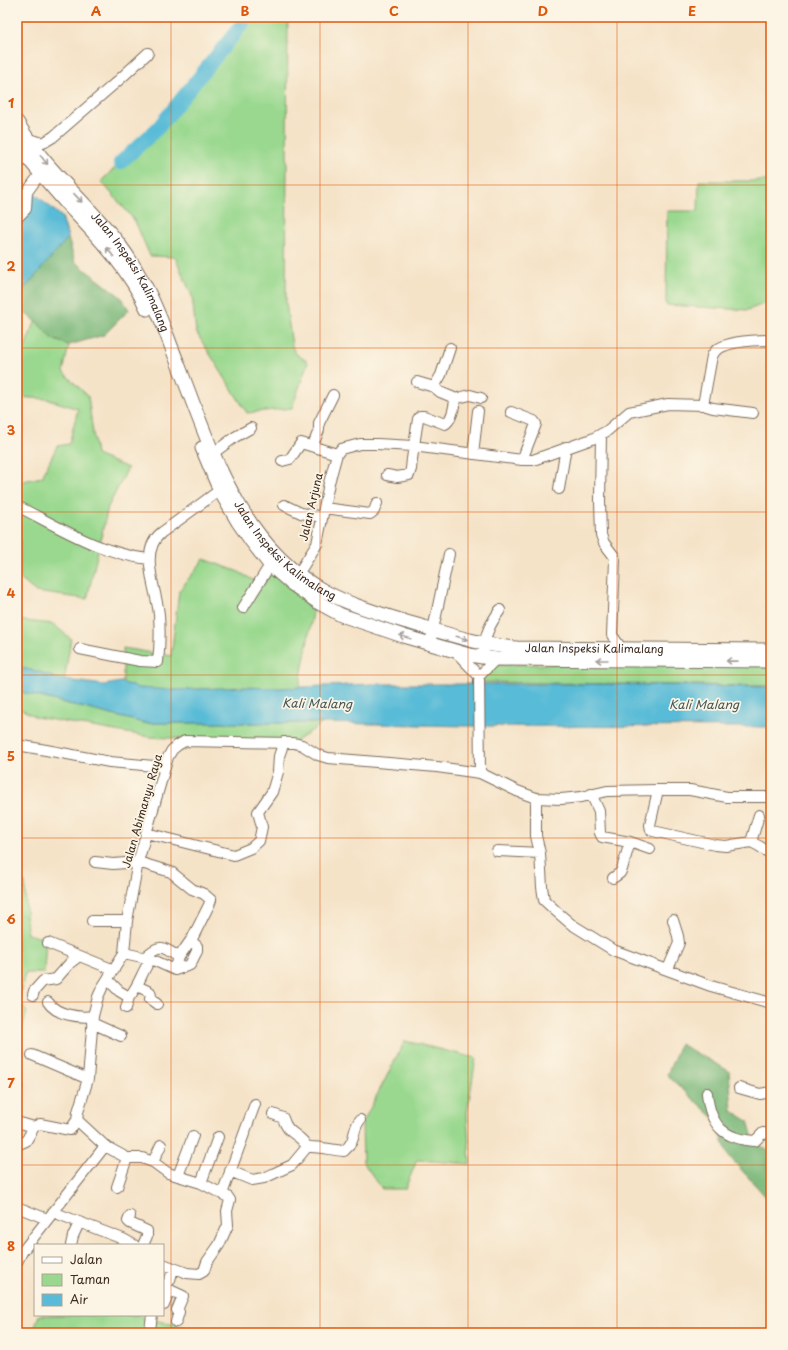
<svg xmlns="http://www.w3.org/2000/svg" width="788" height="1350" viewBox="0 0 788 1350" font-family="'Playpen Sans',sans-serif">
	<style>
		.green { fill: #99d88e; stroke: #6a8156 }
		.forest { fill: #7ab879; stroke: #5a714c }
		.water { fill: #59bbd7; stroke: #4a727a }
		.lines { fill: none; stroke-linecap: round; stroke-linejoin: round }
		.river { stroke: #59bbd7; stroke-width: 14 }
		.minor-casing { stroke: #7c6b5a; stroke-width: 12 }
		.major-casing { stroke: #7c6b5a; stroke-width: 15 }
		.minor { stroke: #fff; stroke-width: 10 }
		.major { stroke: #fff; stroke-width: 13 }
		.oneway { stroke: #a79f9a }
		.grid { fill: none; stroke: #df570d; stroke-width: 1; stroke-opacity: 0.55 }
		.labels { text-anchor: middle; stroke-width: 3.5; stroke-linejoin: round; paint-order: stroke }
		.street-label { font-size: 11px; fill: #3b2a1e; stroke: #fcf5e5 }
		.water-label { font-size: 12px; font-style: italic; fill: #445656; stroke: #fcf5e5 }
		.neatline { fill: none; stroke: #df570d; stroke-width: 1.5 }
		.grid-label { font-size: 13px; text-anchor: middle; font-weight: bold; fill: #df570d }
	</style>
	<rect width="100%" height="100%" fill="#fcf5e5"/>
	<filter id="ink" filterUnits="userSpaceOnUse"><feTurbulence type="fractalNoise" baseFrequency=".025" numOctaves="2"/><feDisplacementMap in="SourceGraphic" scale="8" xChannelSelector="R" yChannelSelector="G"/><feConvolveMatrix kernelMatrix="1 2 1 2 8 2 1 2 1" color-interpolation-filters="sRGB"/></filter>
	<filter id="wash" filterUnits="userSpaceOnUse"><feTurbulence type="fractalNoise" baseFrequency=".012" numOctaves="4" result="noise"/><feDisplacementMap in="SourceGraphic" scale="16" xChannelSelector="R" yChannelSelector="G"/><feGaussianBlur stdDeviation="0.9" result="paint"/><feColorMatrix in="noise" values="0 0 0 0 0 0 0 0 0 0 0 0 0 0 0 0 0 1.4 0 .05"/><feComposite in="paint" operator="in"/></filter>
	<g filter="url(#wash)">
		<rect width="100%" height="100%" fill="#f5e3c8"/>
		<path class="green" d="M245,17H288L286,303L292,346L295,353L308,362L292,408L247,413L196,332L192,296L175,257L150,256L135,221L101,181L158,128L243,23Z
			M699,181H771V301L748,310L666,305L667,211H698Z
			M36,320L52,339L69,345L63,372L88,396L96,455L128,468L108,507L87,599L36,592L20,579V540L17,530V488L23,481L42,477L57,446L69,444L78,409L47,399L17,397V357L23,351Z
			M204,559L239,572L263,586L274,565L315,601L296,705L123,695V648L171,656L179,591Z
			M17,620L53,624L71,639L62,694L17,681Z
			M771,661V686L479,682L489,665Z
			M17,691L144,723H323L292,744L150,737L36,717L17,707Z
			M17,881L25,883L27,934L46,939L44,973H25L19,1001L27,1012L17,1047Z
			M405,1041L476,1058L467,1113L470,1164L417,1160L405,1189H382L363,1162L362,1124Z
			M39,1315H138L145,1318L193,1329L192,1333H33Z"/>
		<path class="forest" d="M62,217L75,262L121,297L129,310L104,335L69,345L52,339L36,321L17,308V260Z
			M680,1044L729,1071L732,1111L748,1121L754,1141L771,1153V1183L767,1198L728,1155L715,1119L667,1075Z"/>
		<path class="water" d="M17,173L25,185L62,217L68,238L23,290L17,285V232L20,230L17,227Z
			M17,667L40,672L58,679L104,685L121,682L139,688L174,690L242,687L279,688L374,684H593L771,687V727L467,726L323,723H144L17,691Z"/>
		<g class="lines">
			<path class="river" d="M120,163L158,128L243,23L245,17"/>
		</g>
	</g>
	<g filter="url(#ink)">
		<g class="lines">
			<g class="minor-casing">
				<path id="minor" d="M26,138L43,143L53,137L120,79L148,53
					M17,218L26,209L27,192L40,174
					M434,387L441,375L450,348
					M454,399L470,395L481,398
					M703,405L713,408L753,413
					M511,412L534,421L536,424L522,460
					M601,434L600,501L601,535L604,543L614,556L615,560L612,635L621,648
					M313,445L319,430V423L333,395
					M473,454L478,411
					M208,457L235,437L251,428
					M282,461L290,459L301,443L337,454
					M387,475L397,477L409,475L411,469L412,459L418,419L420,416H424L445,424C452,420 454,408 455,400L452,397L440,392L434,387L417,382
					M559,489L566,447
					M284,505L301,513L322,517
					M17,506C59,527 101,554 149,559
					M324,508L370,514L374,511L377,503
					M295,579L317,544L329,483L337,454L341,449L360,444H377L413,446L522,460H533L592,439L607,431L629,412L668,404L703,405L712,356C714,353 715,350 718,349C730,341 757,340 771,340
					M243,608L270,565
					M430,644L449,554
					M80,649L140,661L158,662C160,646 160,631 159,615C157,590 138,552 161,533L224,487
					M484,650C485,633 491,623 500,610
					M456,652L479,676L480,773L517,791L536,798L561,799L581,797L607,791L658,790H690L727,797H771
					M479,676L496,659
					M17,745L46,750L110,762L165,767
					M658,790L650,825L651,830L653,831L715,845L726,846L751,842L759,846L771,854
					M591,794L599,811L600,833L602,837L630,842L650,849
					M536,798V836L540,853L542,887L544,900L557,912L571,924L613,950L711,986L771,1003
					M146,833L234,855L251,848L259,841L262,827L258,812L272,792L278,772L279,756L284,742
					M751,842L759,815
					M497,851L540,853
					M95,862L113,864L138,862L171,872L192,889L204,894L211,900L209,905L193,937L179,957L175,970
					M613,878L620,873L622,869L630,842
					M92,921H127
					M48,943L114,970
					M124,953L151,959L175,970L190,965L197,951V946L191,941
					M145,957C161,942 163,948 179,957
					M668,969L679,943L678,936L673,920
					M108,980L119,991L129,997C139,986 142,971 151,959
					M137,986L150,992L151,996L150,999L157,1004
					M33,995L34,991L43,981L56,979L70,963L79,956
					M48,1002C56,1015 79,1018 93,1016
					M126,1008L129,997
					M92,1023L121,1036
					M32,1055L88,1079
					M17,1085V1088
					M739,1088L760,1094L771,1092
					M707,1093C710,1125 723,1139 755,1141L763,1133L771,1134
					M273,1114L283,1118C288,1136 300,1133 307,1147
					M17,1122L34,1127
					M17,1145L26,1141L34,1127L40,1124L70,1130L77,1120
					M153,1162L161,1145
					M230,1171L252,1180L264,1178L292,1165L307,1147C319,1146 331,1150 344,1151C358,1139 351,1131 360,1120
					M178,1176L193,1136
					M201,1183L218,1137
					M117,1187L127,1158
					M222,1194L255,1104
					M17,1207L47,1219
					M53,1212L123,1239L134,1245
					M130,1216L128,1221L130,1223L147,1231V1236L143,1245
					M71,1245L73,1236L79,1223
					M17,1262L22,1252L105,1146
					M163,1264L187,1273L199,1274L204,1271L207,1262L219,1245L228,1225L227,1211L230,1200L228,1197L201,1183L168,1173L153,1162L142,1158H127L105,1146L77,1120L78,1112L88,1079L93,1016L98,997L102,988L124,953L127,921L138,862L168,757L172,750L178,745L185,741L294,743L302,745L318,755L328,758L437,767L480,773
					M163,1288L170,1280L173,1269
					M163,1304L164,1305L170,1290L183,1296L177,1310L179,1312L176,1322
					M148,1333L150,1330L152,1315"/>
			</g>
			<g class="major-casing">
				<g id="major">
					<path id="s1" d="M17,122C44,169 87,202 119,244C127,255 135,267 142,280C157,305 166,334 177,361C210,446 239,545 324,591C348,604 375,612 400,620C439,631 477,645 517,648L771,650"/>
					<path d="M17,145C33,165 50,185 67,204C96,235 129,268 147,309"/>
					<path d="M202,448L220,491L238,522L252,542L270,565L292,584L319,603L341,615L403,636L469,655L496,659L771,661"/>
				</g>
			</g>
			<use href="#minor" class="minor"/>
			<use href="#major" class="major"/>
		</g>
		<defs><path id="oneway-shaft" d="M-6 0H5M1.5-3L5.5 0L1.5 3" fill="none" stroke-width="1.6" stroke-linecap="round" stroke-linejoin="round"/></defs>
		<g class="oneway">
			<use href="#oneway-shaft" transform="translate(44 160) rotate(51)"/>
			<use href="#oneway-shaft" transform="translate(78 198) rotate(47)"/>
			<use href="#oneway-shaft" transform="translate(110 252) rotate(-128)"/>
			<use href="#oneway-shaft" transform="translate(405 637) rotate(-163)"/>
			<use href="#oneway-shaft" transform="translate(462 638) rotate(16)"/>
			<use href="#oneway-shaft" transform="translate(602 660) rotate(180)"/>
			<use href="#oneway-shaft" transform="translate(732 661) rotate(-179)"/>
		</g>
	</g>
	<path class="grid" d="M171,17V1333M320,17V1333M468,17V1333M617,17V1333M17,185H771M17,348H771M17,512H771M17,675H771M17,838H771M17,1002H771M17,1165H771"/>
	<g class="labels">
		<g class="street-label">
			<text dy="4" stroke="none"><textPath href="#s1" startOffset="189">Jalan Inspeksi Kalimalang</textPath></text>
			<text transform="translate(311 507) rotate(-77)" y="4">Jalan Arjuna</text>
			<text dy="4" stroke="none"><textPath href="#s1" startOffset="513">Jalan Inspeksi Kalimalang</textPath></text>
			<text dy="4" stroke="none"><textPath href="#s1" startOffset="849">Jalan Inspeksi Kalimalang</textPath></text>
			<text transform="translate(142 811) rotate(-74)" y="4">Jalan Abimanyu Raya</text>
		</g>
		<g class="water-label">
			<text transform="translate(317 704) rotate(1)" y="4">Kali Malang</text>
			<text x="704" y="709">Kali Malang</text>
		</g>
	</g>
	<rect width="788" height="1350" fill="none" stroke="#fcf5e5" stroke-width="44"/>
	<rect x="34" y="1244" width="130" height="72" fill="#fcf5e5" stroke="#afa495"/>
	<rect x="42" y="1257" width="20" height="6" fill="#ffffff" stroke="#afa495"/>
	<text x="70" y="1264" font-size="12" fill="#3b2a1e">Jalan</text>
	<rect x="42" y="1274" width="20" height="12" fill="#99d88e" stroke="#afa495"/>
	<text x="70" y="1284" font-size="12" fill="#3b2a1e">Taman</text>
	<rect x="42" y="1294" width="20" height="12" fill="#59bbd7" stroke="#afa495"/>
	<text x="70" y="1304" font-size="12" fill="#3b2a1e">Air</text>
	<rect x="22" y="22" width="744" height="1306" class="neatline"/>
	<g class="grid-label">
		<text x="96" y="16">A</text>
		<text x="245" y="16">B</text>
		<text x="394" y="16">C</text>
		<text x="543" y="16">D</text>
		<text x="692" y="16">E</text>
		<text x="11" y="108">1</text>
		<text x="11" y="271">2</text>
		<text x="11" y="435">3</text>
		<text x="11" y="598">4</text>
		<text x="11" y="761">5</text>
		<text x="11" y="924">6</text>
		<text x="11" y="1088">7</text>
		<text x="11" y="1251">8</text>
	</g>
</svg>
